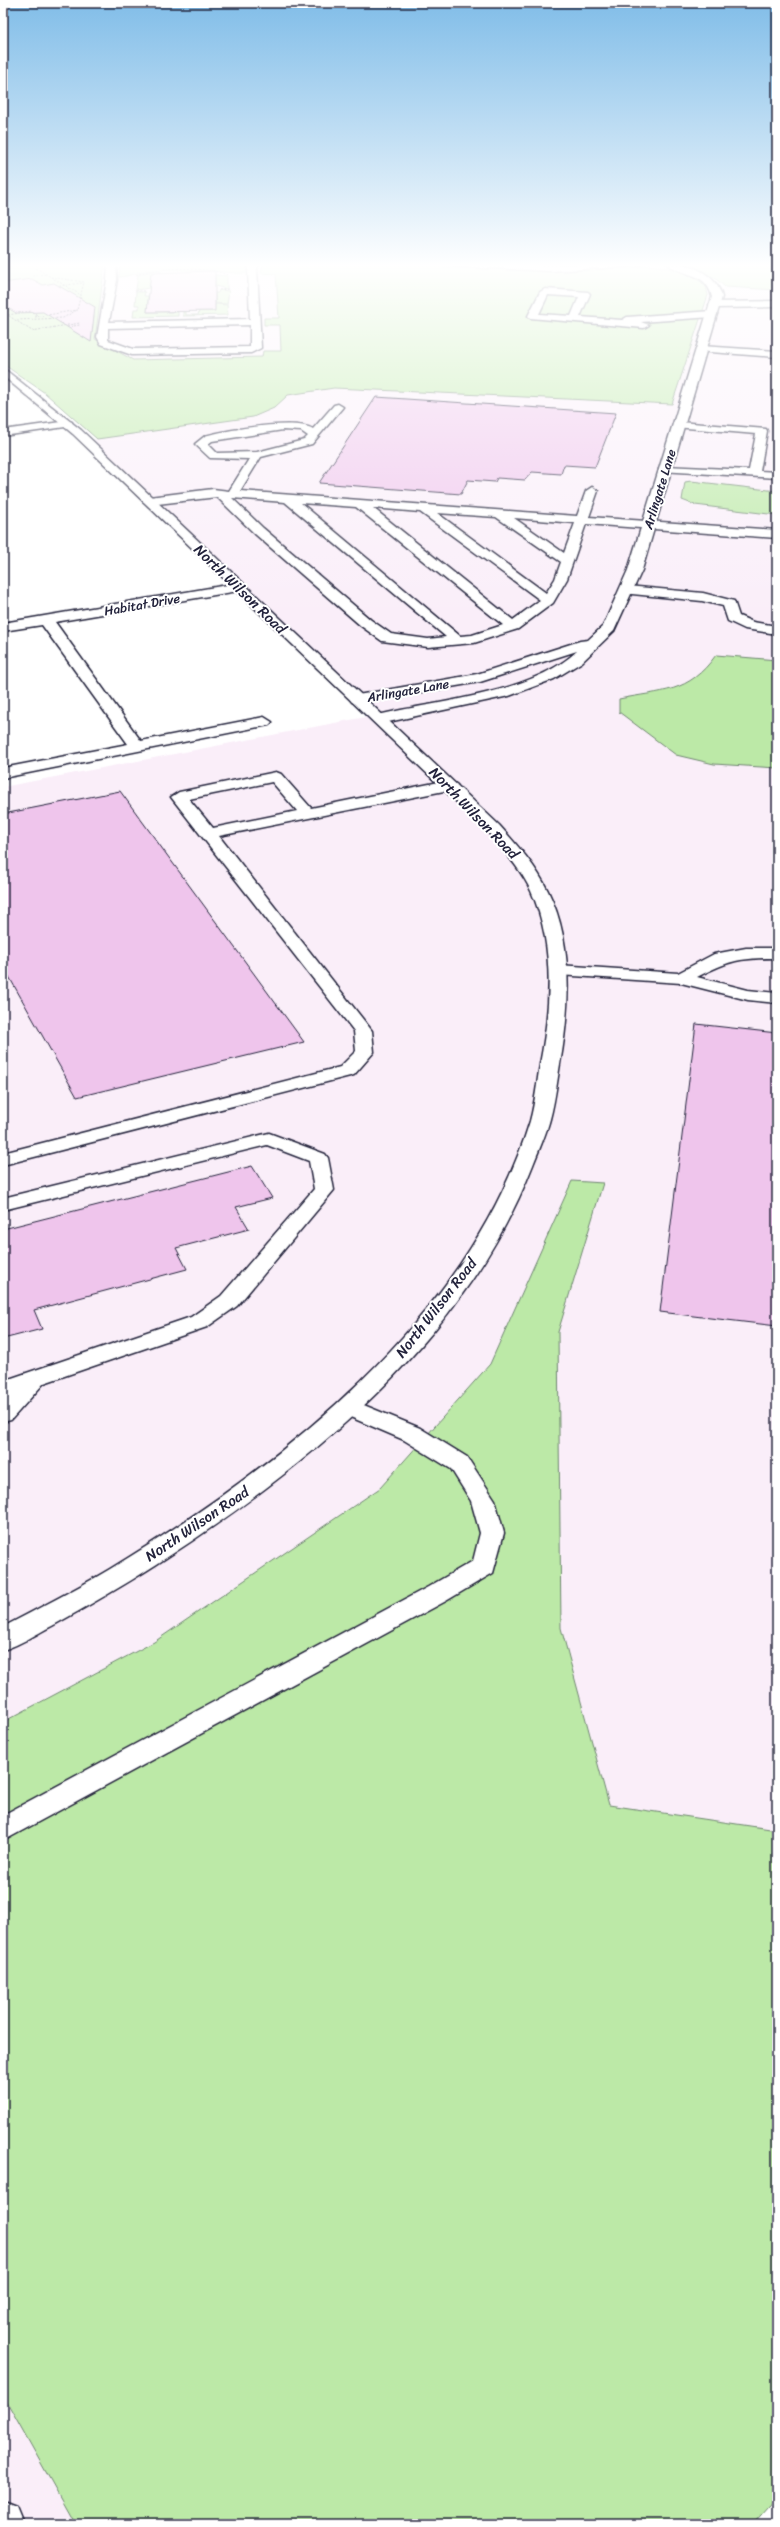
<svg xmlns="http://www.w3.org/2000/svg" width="780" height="2527" viewBox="0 0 780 2527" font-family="Sriracha,sans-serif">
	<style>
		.built { fill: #faeef9 }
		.green { fill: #bce9a7; stroke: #6f8671 }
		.building { fill: #efc5ec; stroke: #22223b }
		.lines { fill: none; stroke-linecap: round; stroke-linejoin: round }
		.lane-casing { stroke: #22223b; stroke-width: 3 }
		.street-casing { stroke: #22223b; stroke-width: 3 }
		.secondary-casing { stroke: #22223b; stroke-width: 3 }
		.path { stroke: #22223b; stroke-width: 1; stroke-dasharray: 2 1.5; stroke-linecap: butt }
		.lane { fill: #fff; fill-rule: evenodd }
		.street { fill: #fff; fill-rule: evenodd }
		.secondary { fill: #fff; fill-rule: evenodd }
		.labels { text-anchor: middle; stroke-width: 4; stroke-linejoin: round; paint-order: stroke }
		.far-street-label { font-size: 13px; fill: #22223b; stroke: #fff }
		.street-label { font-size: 15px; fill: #22223b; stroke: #fff }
	</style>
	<rect width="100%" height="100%" fill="#fff"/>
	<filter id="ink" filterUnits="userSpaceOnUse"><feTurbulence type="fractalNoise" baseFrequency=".025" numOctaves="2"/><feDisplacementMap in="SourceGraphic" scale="8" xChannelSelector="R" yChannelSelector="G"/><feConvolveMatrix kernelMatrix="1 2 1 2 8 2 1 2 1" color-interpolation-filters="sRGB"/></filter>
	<g filter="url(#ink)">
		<path class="built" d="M3,263H301L296,354L128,383L3,349Z
			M443,263H662L624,268L548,271L441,266Z
			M706,287L777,290V491L691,481L682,500L695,505L777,515V660L716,655L704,671L684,686L619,699L714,764L777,768V1830L609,1805L561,1628L558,1332L603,1183L572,1181L490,1364L380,1488L154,1642L3,1722V787L376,715L82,441L253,417L274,408L288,395L334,388L672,403L707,295Z
			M3,2395L75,2524H3Z"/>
		<path class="green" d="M40,263H105L95,339L133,360L262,357L263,351H281L280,325H264V318H279L276,274L261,273L263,263H399L548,271L590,270L652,265L678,270L700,281L706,287L708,295L672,404L334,388L288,395L274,408L253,417L97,439L45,393L3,364V268Z
			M120,263H247L246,273C233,274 221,271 208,270C190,270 171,270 152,270C140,271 132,276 119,277Z
			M683,263H777V290L725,287L715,278Z
			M152,271L162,272L151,273L149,288L136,290L138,275Z
			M215,275L227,276V289L215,286Z
			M219,290L229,291L227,304L215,303V293H218Z
			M136,292H145L144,296H148L147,312H178V316L133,317L134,309H139V305H135Z
			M215,304L227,305L228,315L183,316V312H186V315H198L199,311H214Z
			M691,481L777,491V515L695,505L682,500L685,482Z
			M716,655L777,660V768L714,764L676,755L619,712V699C663,690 688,694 716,655Z
			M572,1181L603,1183L558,1332L561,1628L609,1805L777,1830V2497L753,2524H75L3,2395V1722L154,1642L380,1488L490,1364Z"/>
		<path class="building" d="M215,271V311L147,312L151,273Z
			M32,279L43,285L54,283L95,307L91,342L43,312L16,313L3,305V283Z
			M376,397L616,413L595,467L564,465L561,474L532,472L525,480L497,478L495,482L468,480L461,494L319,483Z
			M120,791L304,1042L77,1097L3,966V814Z
			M696,1024L777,1033V1326L660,1312Z
			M252,1166L272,1198L236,1207L249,1229L176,1248L187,1269L34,1310L42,1329L3,1339V1229Z"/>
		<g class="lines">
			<g class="lane-casing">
				<path id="lane" d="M108,263H116L117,280L109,322L250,319L248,268L251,263H260L257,268L261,348L251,353L132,355L101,344L97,337L107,280ZM250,325V347L133,349L108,340V328Z
					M545,289L588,292L590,294L580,317L622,320L627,317L712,311L717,314L712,317L641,322L649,325L644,328L530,318L528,316L540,292ZM548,295L579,297L571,316L539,314Z
					M777,301V307L714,308L709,305L714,302Z
					M701,346L777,351V357L697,351V347Z
					M338,404L343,407L312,444L261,457L240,491L577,516L586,491L592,487L598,491L589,517L777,530V538L586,524L567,579L553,603L518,629L474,643L428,647L382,641L361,626L255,534L217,497L149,505L143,501L149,497L213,489L229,491L249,459L210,458L195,444L205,436C226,430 296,418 313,429L334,405ZM283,430L301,431L308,436L304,440L257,452L217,453L208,444L212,441ZM232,498L285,502L446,637L428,639L391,634L371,620L263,528ZM301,503L356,507L503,625L472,635L460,636ZM373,508L420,512L540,600L513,620ZM437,513L496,517L561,562L555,579L546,593ZM514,518L575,523L564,553Z
					M679,422L766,429L767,431L760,471L777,472V478L661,471L659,469L665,466L749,470L756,434L675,427V423Z
					M627,586L703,593L734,601L739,616L753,622L777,626V634L745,629L728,621L723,606L702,601L622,593L621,590Z
					M276,772L281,774L311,808L449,780L457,785L449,790L219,836L369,1027L372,1031L374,1052L354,1075L3,1165V1153L340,1067L356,1051L354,1031L171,797L179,792ZM272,782L297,811L213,828L189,799Z
					M746,948H777V958C740,958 730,960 697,977L748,990L777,993V1003L748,1000L681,983L558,975L552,974L549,970L552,966L558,965L678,973L714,954Z
					M269,1133L325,1154L328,1158L334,1190L237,1306L207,1327L44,1383L11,1420L3,1422V1400L7,1396L3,1397V1381L191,1317L221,1296L314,1189L309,1161L267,1145L3,1210V1198Z
					M349,1399L420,1428L467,1457L495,1500L504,1533L493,1573L446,1601L3,1841V1815L428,1587L473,1561L480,1533L471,1501L451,1469L404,1440L341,1413L338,1407L341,1401Z
					M3,2502L16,2507L23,2524H3Z"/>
			</g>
			<g class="street-casing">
				<path id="street" d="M3,263H18L3,267Z
					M438,263L550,265L643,263L638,266L550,271L443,266Z
					M667,263C689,262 717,274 722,297L642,570L614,631L582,662L554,679L509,696L379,724L374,722L371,719L374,716C433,701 531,695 577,651L480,682L357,703L352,702L350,699L352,696L477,674L580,641L588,640L603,626L628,570L712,297C706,270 681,277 667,263Z
					M68,421L72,422V426L3,436V430Z
					M239,583L246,587L244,590L55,622L141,741L264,717L272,722L269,725L3,778V768L128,744L42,625L3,631V623Z"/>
			</g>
			<g class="secondary-casing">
				<path id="secondary" d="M3,368L81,430L499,825C517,845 536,866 548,891C574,943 570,1009 560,1064C557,1082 555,1101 550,1119C546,1134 539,1150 533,1165C465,1340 310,1465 157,1564C123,1586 88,1606 52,1626C36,1634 20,1645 3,1650V1627C39,1608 75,1590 110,1569C281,1465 469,1320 530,1121C535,1103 537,1083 540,1064C551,1008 555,944 531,891C521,869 503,850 487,831L73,434L3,376Z"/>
			</g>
			<path class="path" d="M36,268L79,294
				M136,275C157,266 191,268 214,271C219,272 224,274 229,275
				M33,276L46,274
				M59,286L82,283
				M219,290L229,289
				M135,291H145
				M3,312L32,331L80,323
				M8,315L31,311L39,316
				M35,317L78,310
				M17,320L63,318L77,310L84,282L50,277
				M67,327L80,325"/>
			<use href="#lane" class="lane"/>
			<use href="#street" class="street"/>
			<use href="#secondary" class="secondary"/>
		</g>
	</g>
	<linearGradient id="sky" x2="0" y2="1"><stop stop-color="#81bde8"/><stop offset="0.43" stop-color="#fff"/><stop offset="1" stop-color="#fff" stop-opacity="0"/></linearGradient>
	<rect width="780" height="617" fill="url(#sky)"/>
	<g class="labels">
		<g class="far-street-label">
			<text transform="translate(659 489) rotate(-73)" y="5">Arlingate Lane</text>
			<text transform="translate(142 604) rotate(-10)" y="5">Habitat Drive</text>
			<text transform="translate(408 690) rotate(-10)" y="5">Arlingate Lane</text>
		</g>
		<g class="street-label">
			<text transform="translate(240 589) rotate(44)" y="5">North Wilson Road</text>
			<text transform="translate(474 813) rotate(46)" y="5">North Wilson Road</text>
			<text transform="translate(436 1308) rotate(-52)" y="5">North Wilson Road</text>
			<text transform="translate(197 1524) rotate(-34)" y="5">North Wilson Road</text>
		</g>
	</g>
	<rect width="780" height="2527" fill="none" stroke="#fff" stroke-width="16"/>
	<rect x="8" y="8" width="764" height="2511" fill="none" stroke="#22223b" stroke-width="1.5" filter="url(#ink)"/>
</svg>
